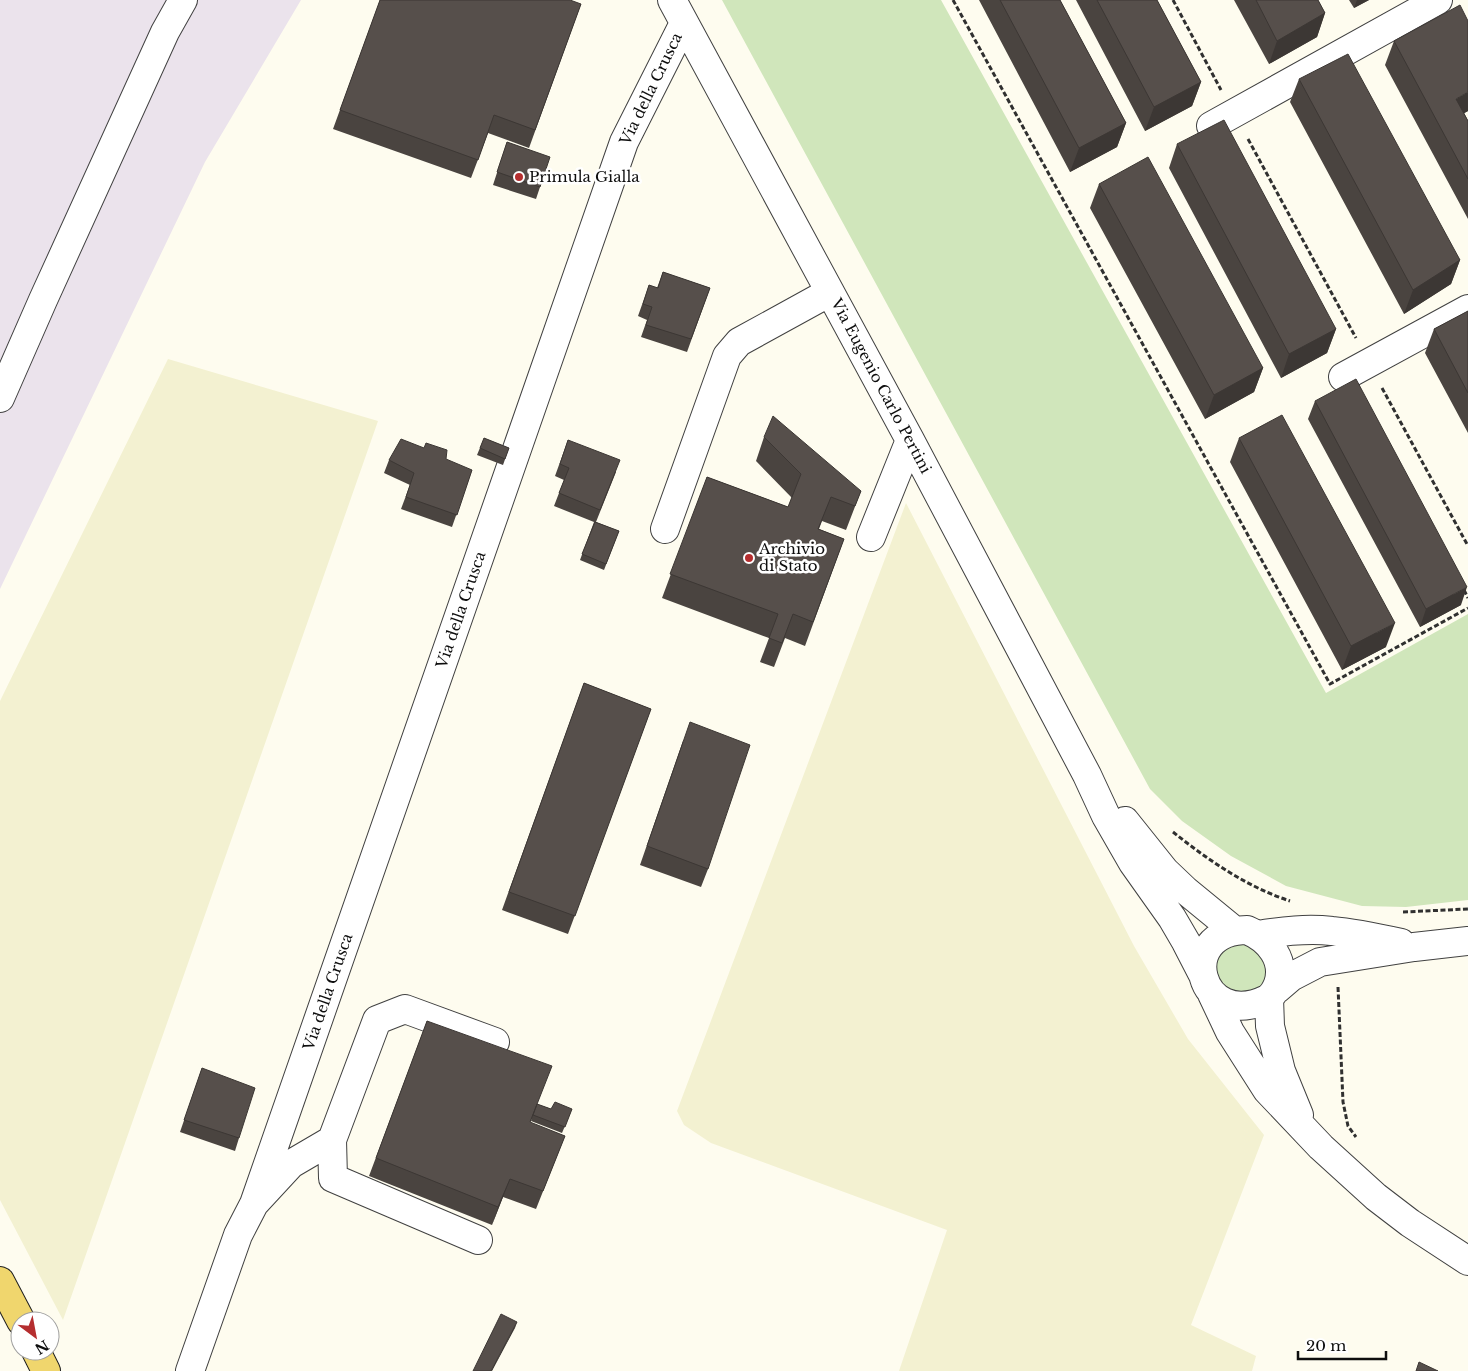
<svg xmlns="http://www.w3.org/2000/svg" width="1468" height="1371" viewBox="0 0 1468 1371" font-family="'Libre Baskerville',serif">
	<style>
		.industrial { fill: #ebe3ec }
		.farmland { fill: #f3f1d1 }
		.green { fill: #d0e6bb }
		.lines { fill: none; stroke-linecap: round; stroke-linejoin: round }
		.minor-casing { stroke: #414141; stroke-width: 30 }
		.major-casing { stroke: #1f1f1f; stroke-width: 30 }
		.path { stroke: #303030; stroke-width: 3; stroke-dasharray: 5 2.5; stroke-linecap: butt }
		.minor { stroke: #fff; stroke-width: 28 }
		.major { stroke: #f0d66d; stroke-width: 28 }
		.wall { fill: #4a4440 }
		.shaded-wall { fill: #3c3734 }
		.building { fill: #564f4b; stroke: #3c3734 }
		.poi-dot { fill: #b52e2f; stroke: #fff; stroke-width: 2 }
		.labels { text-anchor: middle; stroke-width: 5; stroke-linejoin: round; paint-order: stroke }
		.street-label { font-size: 15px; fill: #0e0e0e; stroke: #fff }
		.poi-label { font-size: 15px; fill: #0e0e0e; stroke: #fff; text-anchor: start }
	</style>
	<rect width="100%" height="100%" fill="#fefcef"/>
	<path class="industrial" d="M0,0H301L205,162L0,589Z"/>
	<path class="farmland" d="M168,359L378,421L63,1320L0,1200V701Z
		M906,503L1134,946L1188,1039L1264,1135L1191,1325L1256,1356L1252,1371H899L947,1230L711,1143L684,1125L677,1111Z"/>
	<path class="green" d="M722,0H941L1326,693L1468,614V900L1406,907L1362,906L1286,886L1231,856L1182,821L1150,789Z
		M1249,938L1270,966C1263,988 1261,990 1240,996L1215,982L1214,953Z"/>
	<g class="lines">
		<g class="minor-casing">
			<path id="minor" d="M672,0L910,440L1087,775L1106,816L1133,863L1172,918L1186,942L1202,973
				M1211,126L1438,0
				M1343,377L1468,309
				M0,398L43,300L165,32L183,0
				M665,529L727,356L739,342L830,292
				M871,537L910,440
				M1125,821L1165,871L1185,890L1235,931
				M1247,930C1269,939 1286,960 1278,984C1276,989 1272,996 1267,999C1199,1032 1173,931 1247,930Z
				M1258,935C1283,931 1307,928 1332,931C1355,933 1378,938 1401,943
				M1277,989L1291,977L1320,962L1414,947L1468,941
				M1212,994L1230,1032L1267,1090L1321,1147L1376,1197L1410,1223L1468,1261
				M1269,998L1270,1026L1281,1071L1299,1115
				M332,1140L333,1178L478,1240
				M254,1204L624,142L684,23
				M190,1371L238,1235L254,1204L291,1164L332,1140L377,1020L405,1009L495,1042"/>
		</g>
		<g class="major-casing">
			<path id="major" d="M0,1281L21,1321
				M36,1351L46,1371"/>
		</g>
		<path class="path" d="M953,0L1330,684L1468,608
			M1173,0L1221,90
			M1248,139L1356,338
			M1382,388L1468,546
			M1464,590L1468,598
			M1173,832C1208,860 1247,887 1290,901
			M1403,912L1468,909
			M1338,987L1343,1102L1348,1126L1356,1137"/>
		<use href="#minor" class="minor"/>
		<use href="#major" class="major"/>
	</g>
	<path class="wall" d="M380,0L581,4L529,148L488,133L471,178L333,129Z
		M979,0H1060L1126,123L1117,147L1070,172Z
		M1076,0H1157L1201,82L1192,106L1145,131Z
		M1234,0H1318L1325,13L1317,37L1269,64Z
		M1349,0H1369L1354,8Z
		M1394,41L1468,111L1464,113L1468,121V219L1385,65Z
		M1299,79L1460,260L1451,284L1404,314L1290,102Z
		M507,142L540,187L536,199L493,185Z
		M1177,144L1336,329L1327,353L1281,378L1169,168Z
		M1099,184L1263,368L1254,392L1205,419L1090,208Z
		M663,272L710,288L687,352L641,337L647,320L638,316L649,285L657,288Z
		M1468,311V433L1425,353L1434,329Z
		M1315,401L1461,605L1420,627L1308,419Z
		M764,437L861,491L846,530L822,521L819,529L844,539L805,646L785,638L774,667L760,662L769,638L662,598L707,477L788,507L792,498L756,461Z
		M484,438L509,448L503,465L477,455Z
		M1239,438L1386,647L1342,670L1230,462Z
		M568,440L616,472L596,522L619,531L604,570L580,560L594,522L554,506L564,480L555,476Z
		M389,460L472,470L452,527L401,509L410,485L384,473Z
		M584,683L651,709L568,934L502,910Z
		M683,741L708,869L701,887L640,865Z
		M427,1021L537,1104L551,1109H572L562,1133L531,1121L532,1117L530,1123L565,1136L536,1209L503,1197L492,1225L369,1176Z
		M202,1068L239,1138L235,1151L180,1132Z"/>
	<path class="shaded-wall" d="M1357,0H1369L1354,8Z
		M1325,13L1317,37L1269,64L1277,41Z
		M1201,82L1192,106L1145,131L1154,107Z
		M1468,92V111L1447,123L1456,99Z
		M1126,123L1117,147L1070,172L1079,148Z
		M1460,260L1451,284L1404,314L1413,290Z
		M1336,329L1327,353L1281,378L1289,354Z
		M1263,368L1254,392L1205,419L1214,395Z
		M1467,587L1461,605L1420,627L1426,609Z
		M1395,623L1386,647L1342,670L1351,646Z
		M510,1179L503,1197L492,1225L498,1207Z
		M517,1322L515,1328L492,1371H491Z"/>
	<path class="building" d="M380,0H570L581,4L535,130L494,115L478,160L340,110Z
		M1000,0H1060L1126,123L1079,148Z
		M1097,0H1157L1201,82L1154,107Z
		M1256,0H1318L1325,13L1277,41Z
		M1460,5L1468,21V92L1456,99L1468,121V179L1394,41Z
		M1348,54L1460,260L1413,290L1299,79Z
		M1224,120L1336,329L1289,354L1177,144Z
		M507,142L550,157L540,187L497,172Z
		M1148,157L1263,368L1214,395L1099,184Z
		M663,272L710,288L691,339L646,325L652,307L643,304L649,285L658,288Z
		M1468,311V393L1434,329Z
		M1356,379L1467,587L1426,609L1315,401Z
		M1282,415L1395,623L1351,646L1239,438Z
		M773,416L861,491L855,506L831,497L818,529L844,539L813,622L793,614L782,643L769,638L778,614L670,574L707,477L788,507L801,474L764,437Z
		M484,438L509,448L505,459L480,448Z
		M401,439L424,448L426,443L447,450L446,459L472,470L457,515L406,497L414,473L389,460Z
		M568,440L620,460L600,510L559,493L569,468L560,464Z
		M595,522L619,531L606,564L582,554Z
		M584,683L651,709L575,916L509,892Z
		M690,722L750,745L708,869L647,846Z
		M427,1021L552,1066L530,1122L565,1136L543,1191L510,1179L498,1207L376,1158Z
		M202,1068L255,1088L239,1138L184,1120Z
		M555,1102L572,1109L565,1127L533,1115L537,1104L551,1109Z
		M501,1314L517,1322L491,1371H473Z
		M1419,1362L1438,1371H1416Z"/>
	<g class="poi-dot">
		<circle cx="519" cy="177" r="5"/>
		<circle cx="749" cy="558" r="5"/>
	</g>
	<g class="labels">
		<g class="street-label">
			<text transform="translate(651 89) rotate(-64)" y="5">Via della Crusca</text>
			<text transform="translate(881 386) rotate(62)" y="5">Via Eugenio Carlo Pertini</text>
			<text transform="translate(461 610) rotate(-71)" y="5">Via della Crusca</text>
			<text transform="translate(328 992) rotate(-71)" y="5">Via della Crusca</text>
		</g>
		<g class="poi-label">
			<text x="529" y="182">Primula Gialla</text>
			<text x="759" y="554">Archivio<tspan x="759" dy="17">di Stato</tspan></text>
		</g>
	</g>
	<g transform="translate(35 1336) rotate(148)"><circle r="24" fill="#ffffff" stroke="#9f9f9f"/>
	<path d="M0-4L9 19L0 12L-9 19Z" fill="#b52e2f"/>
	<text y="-8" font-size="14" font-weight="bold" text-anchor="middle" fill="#0e0e0e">N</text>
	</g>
	<path d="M1298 1351v8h88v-8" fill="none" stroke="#0e0e0e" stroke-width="2.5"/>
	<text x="1306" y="1351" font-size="15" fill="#0e0e0e" stroke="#ffffff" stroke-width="4" paint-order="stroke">20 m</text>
</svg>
